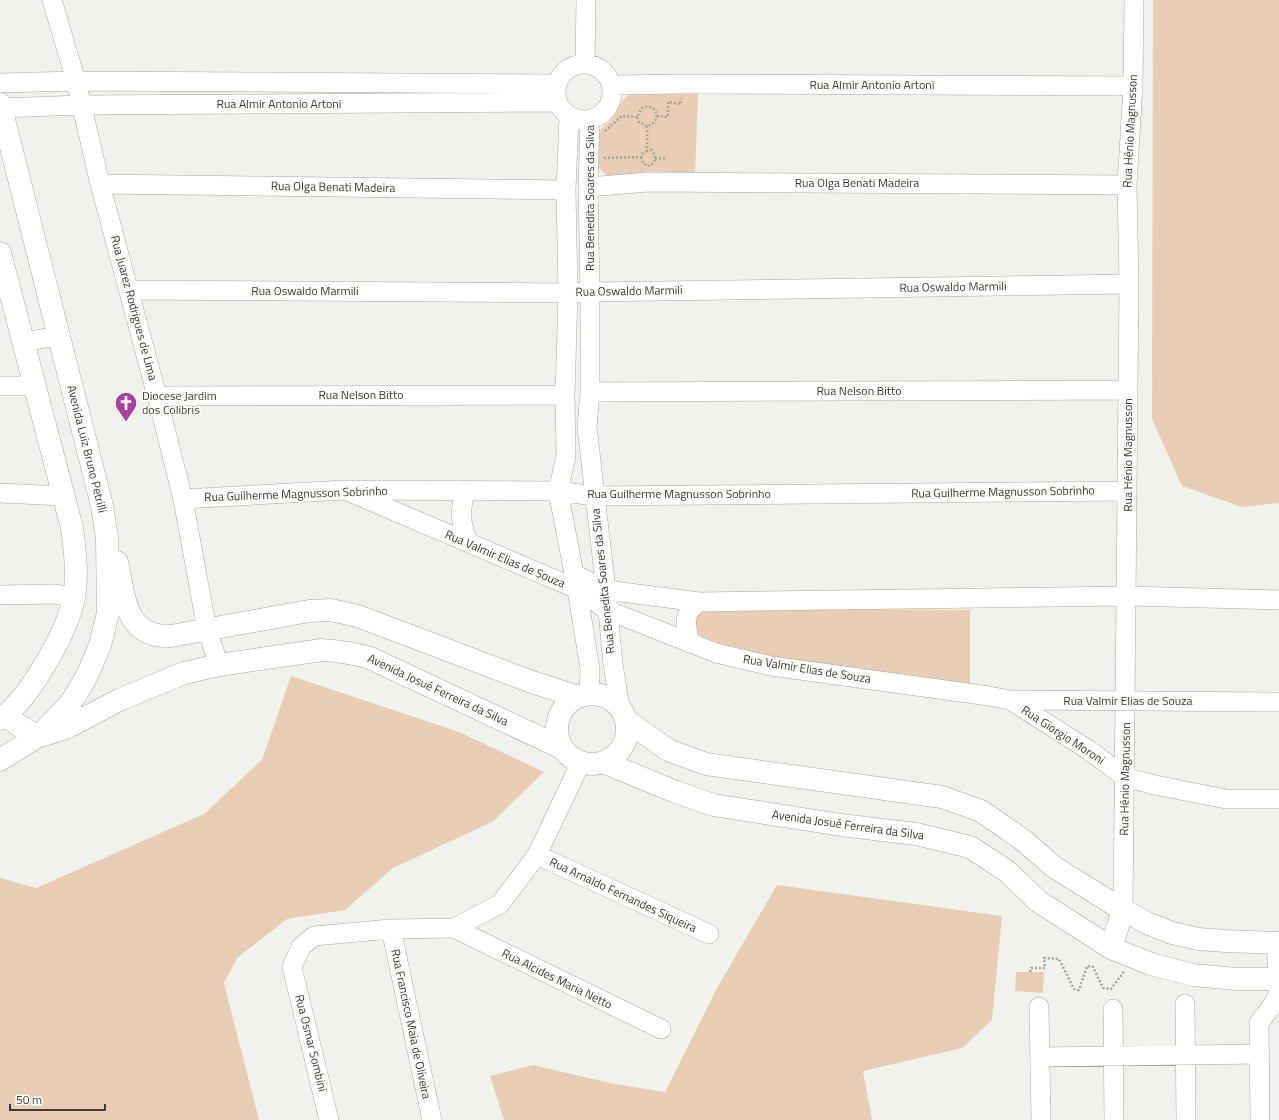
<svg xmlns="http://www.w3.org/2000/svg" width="1279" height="1120" viewBox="0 0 1279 1120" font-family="'Titillium Web',sans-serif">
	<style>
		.green { fill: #eacdb5 }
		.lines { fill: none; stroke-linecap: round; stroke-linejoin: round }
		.minor-casing { stroke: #a6a9a2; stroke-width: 20 }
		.major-casing { stroke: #a6a9a2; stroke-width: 23 }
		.path { stroke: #a6a8a3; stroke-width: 2.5; stroke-dasharray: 2 2; stroke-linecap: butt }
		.minor { stroke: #fff; stroke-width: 19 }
		.major { stroke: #fff; stroke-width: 22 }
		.labels { text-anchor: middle; stroke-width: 3.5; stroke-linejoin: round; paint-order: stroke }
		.street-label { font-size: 12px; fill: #3c3d3b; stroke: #fcfff8 }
		.poi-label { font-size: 12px; fill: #3c3d3b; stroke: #fcfff8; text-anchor: start }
	</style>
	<rect width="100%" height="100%" fill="#eff2eb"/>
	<path class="green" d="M1153,0H1279V503L1242,507L1182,486L1152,419Z
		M631,92L698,93L695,177L611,178C607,175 602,172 599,168C594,159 595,137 602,128C605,124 610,122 613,117C619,108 622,99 631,92Z
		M704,608L970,610V686L762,661L696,634L692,616Z
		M291,676L459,732L544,772L492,822L393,868L345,910L287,919L237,958L224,983L259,1120H0V878L36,888L204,814L262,760Z
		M777,885L1002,916L992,1020L962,1048L863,1071L872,1120H504L490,1076L533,1065L614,1084L665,1092L717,988Z
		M1016,972H1044L1043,993L1015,991Z"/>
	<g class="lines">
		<g class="minor-casing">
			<path id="minor" d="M52,0L76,81L100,184L157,396L183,499L207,630L219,665
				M585,64L586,0
				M556 92a28 28 0 1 1 56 0a28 28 0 1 1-56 0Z
				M0,83L76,81L557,84
				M611,85L683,84L1133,86
				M0,108L81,105L558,102
				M569,116L566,190L568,293L565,395L566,457L558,491L577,589L590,669L589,694
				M590,119L588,187L590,292V392L587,427L606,590L613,664L620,708
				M100,184L566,190
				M588,187L648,182L1127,185
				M129,290L568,293L590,292L1129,284
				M23,342L58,336
				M0,386H35
				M590,392L1128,390
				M157,396L565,395
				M345,490L577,589L607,610L716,653L771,666L989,696L1010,700L1279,702
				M466,490C459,511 460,523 469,543
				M0,493L64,496
				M183,499L345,490L558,491L594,496L1127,491
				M574,574L606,590L699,602L1127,596L1279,600
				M0,595L55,594L74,598
				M689,643L686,620L689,610L699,602
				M1010,700L1090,751L1125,777L1155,785L1226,799H1279
				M537,855L709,934
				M1123,910L1129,284L1127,185L1133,86L1134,0
				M454,928L661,1029
				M391,929L432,1120
				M1185,1004L1186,1120
				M1039,1007L1041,1120
				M1113,1009L1114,1120
				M1040,1057L1260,1054
				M329,1120L292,967L301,947L314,936L391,929L454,928L500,904L537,855L581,762
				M1260,1120L1259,1023L1274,1003L1278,994L1279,981"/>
		</g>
		<g class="major-casing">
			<path id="major" d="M0,104L102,506L107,538L108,613L100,645L87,676L70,704L40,735L0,760
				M0,253L72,528C75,551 78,575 74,598C67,632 29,700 0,719
				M117,562C125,596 124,638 171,636L309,611L331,610L358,616L529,681L578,697
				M557 729a35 35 0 1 1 70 0a35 35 0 1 1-70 0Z
				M5,716L37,737L66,728L119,700L184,673L219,665L322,650C339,651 354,653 370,658L562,748
				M626,720L668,750L706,764L942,797L981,811L1023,840L1054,867L1123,910L1147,923L1172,933L1199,939L1226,941L1279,943
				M603,762L676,792L713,805L841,825L916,834L970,847L1007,871L1038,901L1111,948L1151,964L1193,975L1237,979H1279
				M1278,943L1279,977
				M1111,948L1123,910"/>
		</g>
		<path class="path" d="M657,116L668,117V102L681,104V98
			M647,126L639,122L637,117L642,108C658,102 663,122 647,126V151L651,150C655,155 656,158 654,163L648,166
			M605,131L622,116L637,117
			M641,157L643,163L648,166
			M604,158L641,157L643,153L647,151
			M655,159L665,158
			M1030,972L1031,968H1045L1044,958L1059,959L1074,989L1079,990L1087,966L1093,967L1103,988L1111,989L1123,973V970"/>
		<use href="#minor" class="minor"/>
		<use href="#major" class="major"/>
	</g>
	<defs>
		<g id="church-pin" transform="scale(1.15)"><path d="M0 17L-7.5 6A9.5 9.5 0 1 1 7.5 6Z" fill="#a93fa0" stroke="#fcfff8"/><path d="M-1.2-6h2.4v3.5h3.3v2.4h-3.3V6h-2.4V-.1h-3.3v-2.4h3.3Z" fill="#fff"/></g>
	</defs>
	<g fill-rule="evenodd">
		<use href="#church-pin" x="126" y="403"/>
	</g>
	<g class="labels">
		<g class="street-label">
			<text x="872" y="89">Rua Almir Antonio Artoni</text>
			<text x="279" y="108">Rua Almir Antonio Artoni</text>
			<text transform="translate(1130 131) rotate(-87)" y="4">Rua Hênio Magnusson</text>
			<text x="857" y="187">Rua Olga Benati Madeira</text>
			<text transform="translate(333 187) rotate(1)" y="4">Rua Olga Benati Madeira</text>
			<text transform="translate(590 198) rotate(-90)" y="4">Rua Benedita Soares da Silva</text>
			<text transform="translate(953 287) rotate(-1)" y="4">Rua Oswaldo Marmili</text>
			<text x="305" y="295">Rua Oswaldo Marmili</text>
			<text transform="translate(629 291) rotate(-1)" y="4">Rua Oswaldo Marmili</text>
			<text transform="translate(134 308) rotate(75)" y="4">Rua Juarez Rodrigues de Lima</text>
			<text x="859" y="395">Rua Nelson Bitto</text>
			<text x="361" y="399">Rua Nelson Bitto</text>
			<text transform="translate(87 449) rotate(76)" y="4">Avenida Luiz Bruno Petrilli</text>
			<text transform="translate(1128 455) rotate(-90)" y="4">Rua Hênio Magnusson</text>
			<text transform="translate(1003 492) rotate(-1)" y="4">Rua Guilherme Magnusson Sobrinho</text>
			<text transform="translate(296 494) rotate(-2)" y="4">Rua Guilherme Magnusson Sobrinho</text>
			<text x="679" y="498">Rua Guilherme Magnusson Sobrinho</text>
			<text transform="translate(505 559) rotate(23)" y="4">Rua Valmir Elias de Souza</text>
			<text transform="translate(603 581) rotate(-96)" y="4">Rua Benedita Soares da Silva</text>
			<text transform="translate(807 669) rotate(9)" y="4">Rua Valmir Elias de Souza</text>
			<text transform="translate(438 690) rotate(25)" y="4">Avenida Josué Ferreira da Silva</text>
			<text x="1128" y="705">Rua Valmir Elias de Souza</text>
			<text transform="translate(1063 735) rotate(33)" y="4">Rua Giorgio Moroni</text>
			<text transform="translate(1125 779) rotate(-89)" y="4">Rua Hênio Magnusson</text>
			<text transform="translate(848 825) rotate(8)" y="4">Avenida Josué Ferreira da Silva</text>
			<text transform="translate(623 895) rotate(25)" y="4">Rua Arnaldo Fernandes Siqueira</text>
			<text transform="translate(557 979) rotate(26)" y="4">Rua Alcides Maria Netto</text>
			<text transform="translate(411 1024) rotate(78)" y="4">Rua Francisco Maia de Oliveira</text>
			<text transform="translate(311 1043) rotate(76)" y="4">Rua Osmar Sombini</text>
		</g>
		<g class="poi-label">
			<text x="142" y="400">Diocese Jardim<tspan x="142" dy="14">dos Colibris</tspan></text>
		</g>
	</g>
	<path d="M10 1104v6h95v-6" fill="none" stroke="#3c3d3b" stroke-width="2"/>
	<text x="16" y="1104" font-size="12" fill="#3c3d3b" stroke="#fcfff8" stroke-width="3" paint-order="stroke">50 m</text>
</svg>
